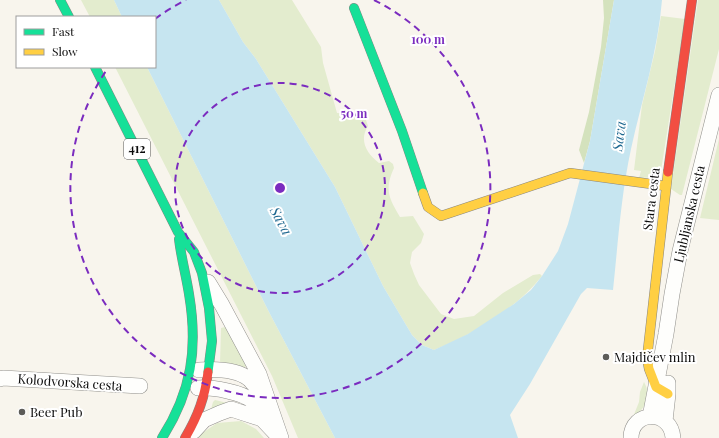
<svg xmlns="http://www.w3.org/2000/svg" width="719" height="438" viewBox="0 0 719 438" font-family="'Playfair Display',serif">
	<style>
		.green { fill: #e3ecce }
		.forest { fill: #d4e2bd }
		.water { fill: #c6e5f0 }
		.lines { fill: none; stroke-linecap: round; stroke-linejoin: round }
		.street-casing { stroke: #91908c; stroke-width: 16 }
		.fast-casing { stroke: #888683; stroke-width: 10 }
		.slow-casing { stroke: #888683; stroke-width: 10 }
		.jam-casing { stroke: #888683; stroke-width: 10 }
		.street { stroke: #fefefc; stroke-width: 15 }
		.fast { stroke: #16e098; stroke-width: 9 }
		.slow { stroke: #ffcf43; stroke-width: 9 }
		.jam { stroke: #f24e42; stroke-width: 9 }
		.ring { fill: none; stroke: #7b2cbf; stroke-width: 2; stroke-dasharray: 7 5 }
		.poi-dot { fill: #5d5c59; stroke: #fff; stroke-width: 1.5 }
		.labels { text-anchor: middle; stroke-width: 4; stroke-linejoin: round; paint-order: stroke }
		.shield { fill: #fff; stroke: #545454; stroke-width: 1 }
		.shield-label { font-size: 12px; font-weight: bold; fill: #0a0a0a }
		.street-label { font-size: 13px; fill: #0a0a0a; stroke: #fff }
		.poi-label { font-size: 13px; fill: #0a0a0a; stroke: #fff; text-anchor: start }
		.water-label { font-size: 14px; font-style: italic; fill: #1e6890; stroke: #fff }
		.centre { fill: #7b2cbf; stroke: #fff; stroke-width: 2 }
		.ring-label { font-size: 12px; text-anchor: middle; font-weight: bold; fill: #7b2cbf; stroke: #fff; stroke-width: 4; stroke-linejoin: round; paint-order: stroke }
	</style>
	<rect width="100%" height="100%" fill="#f8f5ed"/>
	<path class="green" d="M81,0H114L122,17H90Z
		M219,0H292L321,47L323,63L337,113L352,114L365,117L368,126C359,140 366,153 379,163L389,161L393,164L394,168C384,190 389,198 400,217L413,216L424,234L421,243L412,252L410,263L414,274L419,285L441,314L454,319L474,316L503,293L533,275L540,274L542,276C516,309 472,335 434,350L422,345L412,335L383,286L335,187L256,59L243,42Z
		M698,0H719V49L682,195H680L671,189Z
		M661,16L685,19L660,177L639,178L641,171L634,170L642,105L655,51Z
		M115,67H147L269,312L335,438H298L272,376Z
		M719,139V220L700,218Z
		M225,327L228,328L245,362L246,366L244,368L220,363L221,328Z
		M644,382C652,396 646,408 633,417L639,402L640,392Z
		M215,400L240,406L217,410L211,409L213,402Z
		M241,421L256,429L264,438H199L201,434L217,423Z"/>
	<path class="forest" d="M603,0H614L590,141L584,163L579,150L589,112L601,47L604,18Z"/>
	<path class="water" d="M114,0H219L243,42L256,59L335,187L383,286L412,335L422,345L434,350L468,334L514,304L531,290L542,276L558,251L568,224L590,141L614,0H662C658,51 642,99 631,149C621,195 618,243 613,290L587,288L581,294L530,384L510,415L518,438H335L269,312L147,67H155V17H122Z"/>
	<g class="lines">
		<g class="street-casing">
			<path id="street" d="M208,282L222,305L259,374L281,438
				M199,370C214,369 236,369 249,379C254,384 259,391 264,396
				M0,379L3,378L140,386
				M198,388C211,387 244,392 253,402C257,406 260,414 262,419
				M650,417L666,334L672,294L680,251L719,95
				M665,421L668,394V383
				M194,431L204,420L220,413L231,409L262,419L278,436
				M631,438C631,410 671,409 673,438"/>
		</g>
		<g class="fast-casing">
			<path id="fast" d="M60,0L69,17
				M354,8L402,131L423,193
				M95,67L178,232L194,252L202,273L209,308L212,341L208,372
				M162,438C192,391 198,348 189,294C186,275 181,257 179,239"/>
		</g>
		<g class="slow-casing">
			<path id="slow" d="M668,172L647,358L649,369L656,387L668,394
				M423,193L428,207L441,216L570,173L666,186"/>
		</g>
		<g class="jam-casing">
			<path id="jam" d="M668,172L692,0
				M185,438C198,416 205,397 208,372"/>
		</g>
		<use href="#street" class="street"/>
		<use href="#fast" class="fast"/>
		<use href="#slow" class="slow"/>
		<use href="#jam" class="jam"/>
	</g>
	<g class="ring">
		<circle cx="280" cy="188" r="105"/>
		<path d="M155 19A210 210 0 0 1 186 0M374 0A210 210 0 1 1 108 68"/>
	</g>
	<g class="poi-dot">
		<circle cx="606" cy="357" r="4"/>
		<circle cx="22" cy="412" r="4"/>
	</g>
	<g class="labels">
		<rect class="shield" x="124" y="139" width="26" height="20" rx="3"/>
		<g class="shield-label">
			<text x="137" y="153">412</text>
		</g>
		<g class="street-label">
			<text transform="translate(651 199) rotate(-83)" y="5">Stara cesta</text>
			<text transform="translate(689 214) rotate(-77)" y="5">Ljubljanska cesta</text>
			<text transform="translate(70 382) rotate(4)" y="5">Kolodvorska cesta</text>
		</g>
		<g class="poi-label">
			<text x="614" y="362">Majdičev mlin</text>
			<text x="30" y="417">Beer Pub</text>
		</g>
		<g class="water-label">
			<text transform="translate(619 136) rotate(-83)" y="5">Sava</text>
			<text transform="translate(281 221) rotate(62)" y="5">Sava</text>
		</g>
	</g>
	<circle cx="280" cy="188" r="6" class="centre"/>
	<g class="ring-label">
		<text x="428" y="44">100 m</text>
		<text x="354" y="118">50 m</text>
	</g>
	<rect x="16" y="16" width="140" height="52" fill="#ffffff" stroke="#9d9d9d"/>
	<rect x="24" y="29" width="20" height="6" fill="#16e098" stroke="#9d9d9d"/>
	<text x="52" y="36" font-size="12" fill="#0a0a0a">Fast</text>
	<rect x="24" y="49" width="20" height="6" fill="#ffcf43" stroke="#9d9d9d"/>
	<text x="52" y="56" font-size="12" fill="#0a0a0a">Slow</text>
</svg>
